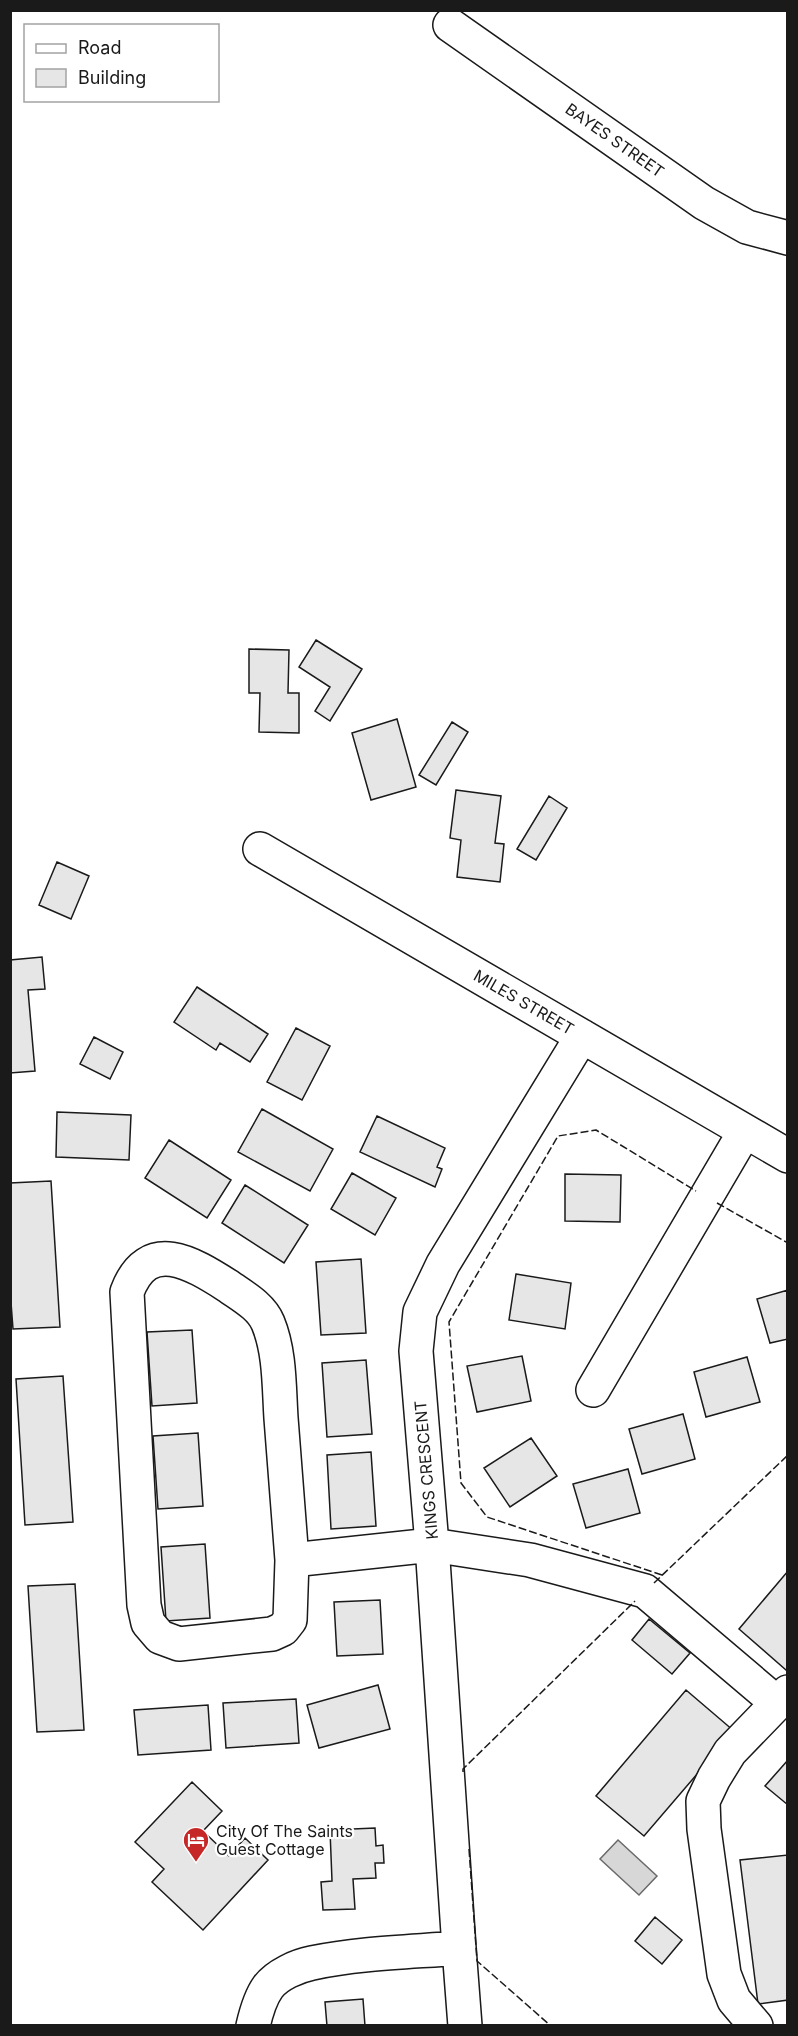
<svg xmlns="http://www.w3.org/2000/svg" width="798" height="2036" viewBox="0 0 798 2036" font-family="Inter,sans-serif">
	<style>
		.water { fill: #d7d7d7; stroke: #6a6a6a; stroke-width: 1.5 }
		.building { fill: #e6e6e6; stroke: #1a1a1a; stroke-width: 1.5 }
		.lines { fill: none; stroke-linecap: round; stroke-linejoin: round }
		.minor-casing { stroke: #1a1a1a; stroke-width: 36 }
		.minor { stroke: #fff; stroke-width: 33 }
		.fence { stroke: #1a1a1a; stroke-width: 1.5; stroke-dasharray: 8 3; stroke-linecap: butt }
		.labels { text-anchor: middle; stroke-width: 4.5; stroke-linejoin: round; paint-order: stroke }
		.street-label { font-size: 16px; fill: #1a1a1a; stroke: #fff }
		.poi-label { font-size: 16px; fill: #1a1a1a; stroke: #fff; text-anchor: start }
	</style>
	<rect width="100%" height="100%" fill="#fff"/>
	<path class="water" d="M618,1840L657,1876L639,1895L600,1859Z"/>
	<path class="building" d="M316,640L362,669L330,721L315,711L330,687L299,667Z
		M249,649L289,650L288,693H299V733L259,732L260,693H249Z
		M397,719L416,787L371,800L352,733Z
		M452,722L468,732L436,785L419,775Z
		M456,790L501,796L495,843L504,844L500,882L457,877L461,840L450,838Z
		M549,796L567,808L536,860L517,849Z
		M57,862L89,876L71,919L39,905Z
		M42,957L45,989L28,990L35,1071L10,1073V960Z
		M197,987L268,1034L250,1062L220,1043L216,1050L174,1022Z
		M296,1028L330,1046L302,1100L267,1082Z
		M94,1037L123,1052L110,1079L80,1064Z
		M262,1109L333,1149L310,1191L238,1152Z
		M57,1112L131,1115L129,1160L56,1157Z
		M377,1116L445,1148L437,1167L442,1169L435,1187L360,1152Z
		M169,1140L231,1180L207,1218L145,1178Z
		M352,1173L396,1198L375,1235L331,1209Z
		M565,1174L621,1175L620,1222L565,1221Z
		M51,1181L60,1327L13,1329L10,1289V1183Z
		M245,1185L308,1225L284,1263L222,1223Z
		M361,1259L366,1333L321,1335L316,1262Z
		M516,1274L571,1283L565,1329L509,1320Z
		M788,1290V1339L770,1343L757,1299Z
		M192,1330L197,1403L152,1406L147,1332Z
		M522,1356L531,1401L477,1412L467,1366Z
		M747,1357L760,1402L706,1417L694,1372Z
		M366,1360L372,1434L327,1437L322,1363Z
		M63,1376L73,1522L25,1525L16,1379Z
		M683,1414L695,1459L642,1474L629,1429Z
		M198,1433L203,1506L158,1509L153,1436Z
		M531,1438L557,1476L510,1507L484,1468Z
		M371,1452L376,1526L331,1529L327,1455Z
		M628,1469L640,1513L586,1528L573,1484Z
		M205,1544L210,1618L166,1621L161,1547Z
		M788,1571V1668L786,1670L739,1629Z
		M75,1584L84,1730L37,1732L28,1586Z
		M380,1600L383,1654L337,1656L334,1602Z
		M649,1619L690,1653L672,1674L632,1640Z
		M378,1685L390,1729L319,1748L307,1705Z
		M686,1690L734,1731L644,1836L596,1796Z
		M296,1699L299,1743L226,1748L223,1703Z
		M208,1705L211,1750L138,1755L134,1710Z
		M788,1760V1805L765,1786Z
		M192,1782L222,1811L203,1831L229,1856L245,1838L268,1860L203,1930L152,1882L164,1869L135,1842Z
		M375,1828L376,1846L383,1845L384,1863H375L376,1878L353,1879L355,1909L323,1910L321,1882L332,1881L330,1830Z
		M788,1855V2000L758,2004L740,1860Z
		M655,1917L682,1940L662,1964L635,1941Z
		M363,1999L365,2026H327L325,2002Z"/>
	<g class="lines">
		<g class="minor-casing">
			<path id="minor" d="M450,25L704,203L747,227L788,238
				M260,849L788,1156
				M593,1390L745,1131
				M292,1560C288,1513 285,1465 281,1418C279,1387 280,1352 268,1323C261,1306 242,1296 228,1286C192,1263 148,1236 127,1292L144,1605L148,1623L160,1637L179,1644L272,1634L283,1629L290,1620L292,1560L432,1545L530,1560L645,1591L777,1703
				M459,1948L432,1545L416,1351L420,1312L443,1264L582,1036
				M253,2026C256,2013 260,1998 268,1987C277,1975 297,1966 312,1963C360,1953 410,1952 459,1948L465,2026
				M756,2026L734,2000L724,1974L704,1829L703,1801L714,1778L730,1752L788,1692"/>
		</g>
		<use href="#minor" class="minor"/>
		<path class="fence" d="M717,1203L788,1243
			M662,1575L487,1517L461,1483L449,1322L558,1136L596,1130L696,1191
			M654,1583L788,1455
			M463,1772V1769L635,1601
			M469,1849L477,1961L551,2026"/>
	</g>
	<defs>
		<g id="hotel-pin" transform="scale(1.35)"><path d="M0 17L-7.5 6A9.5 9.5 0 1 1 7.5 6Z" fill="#c62828" stroke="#fff"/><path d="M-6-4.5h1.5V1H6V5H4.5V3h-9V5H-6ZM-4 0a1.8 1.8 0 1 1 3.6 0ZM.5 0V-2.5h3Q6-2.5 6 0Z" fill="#fff"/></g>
	</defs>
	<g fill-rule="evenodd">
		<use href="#hotel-pin" x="196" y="1840"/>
	</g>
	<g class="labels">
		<g class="street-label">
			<text transform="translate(615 140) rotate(35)" y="6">BAYES STREET</text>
			<text transform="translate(524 1002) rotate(30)" y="6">MILES STREET</text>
			<text transform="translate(426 1470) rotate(-95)" y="6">KINGS CRESCENT</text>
		</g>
		<g class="poi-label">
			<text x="216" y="1837">City Of The Saints<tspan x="216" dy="18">Guest Cottage</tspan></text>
		</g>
	</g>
	<rect width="798" height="2036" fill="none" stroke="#1a1a1a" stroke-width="24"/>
	<rect x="24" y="24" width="195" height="78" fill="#ffffff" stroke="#a3a3a3" stroke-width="1.5"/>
	<rect x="36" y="44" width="30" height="9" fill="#ffffff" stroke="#a3a3a3" stroke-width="1.5"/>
	<text x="78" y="54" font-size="18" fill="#1a1a1a">Road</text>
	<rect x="36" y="69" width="30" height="18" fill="#e6e6e6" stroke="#a3a3a3" stroke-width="1.5"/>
	<text x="78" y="84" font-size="18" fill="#1a1a1a">Building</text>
</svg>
